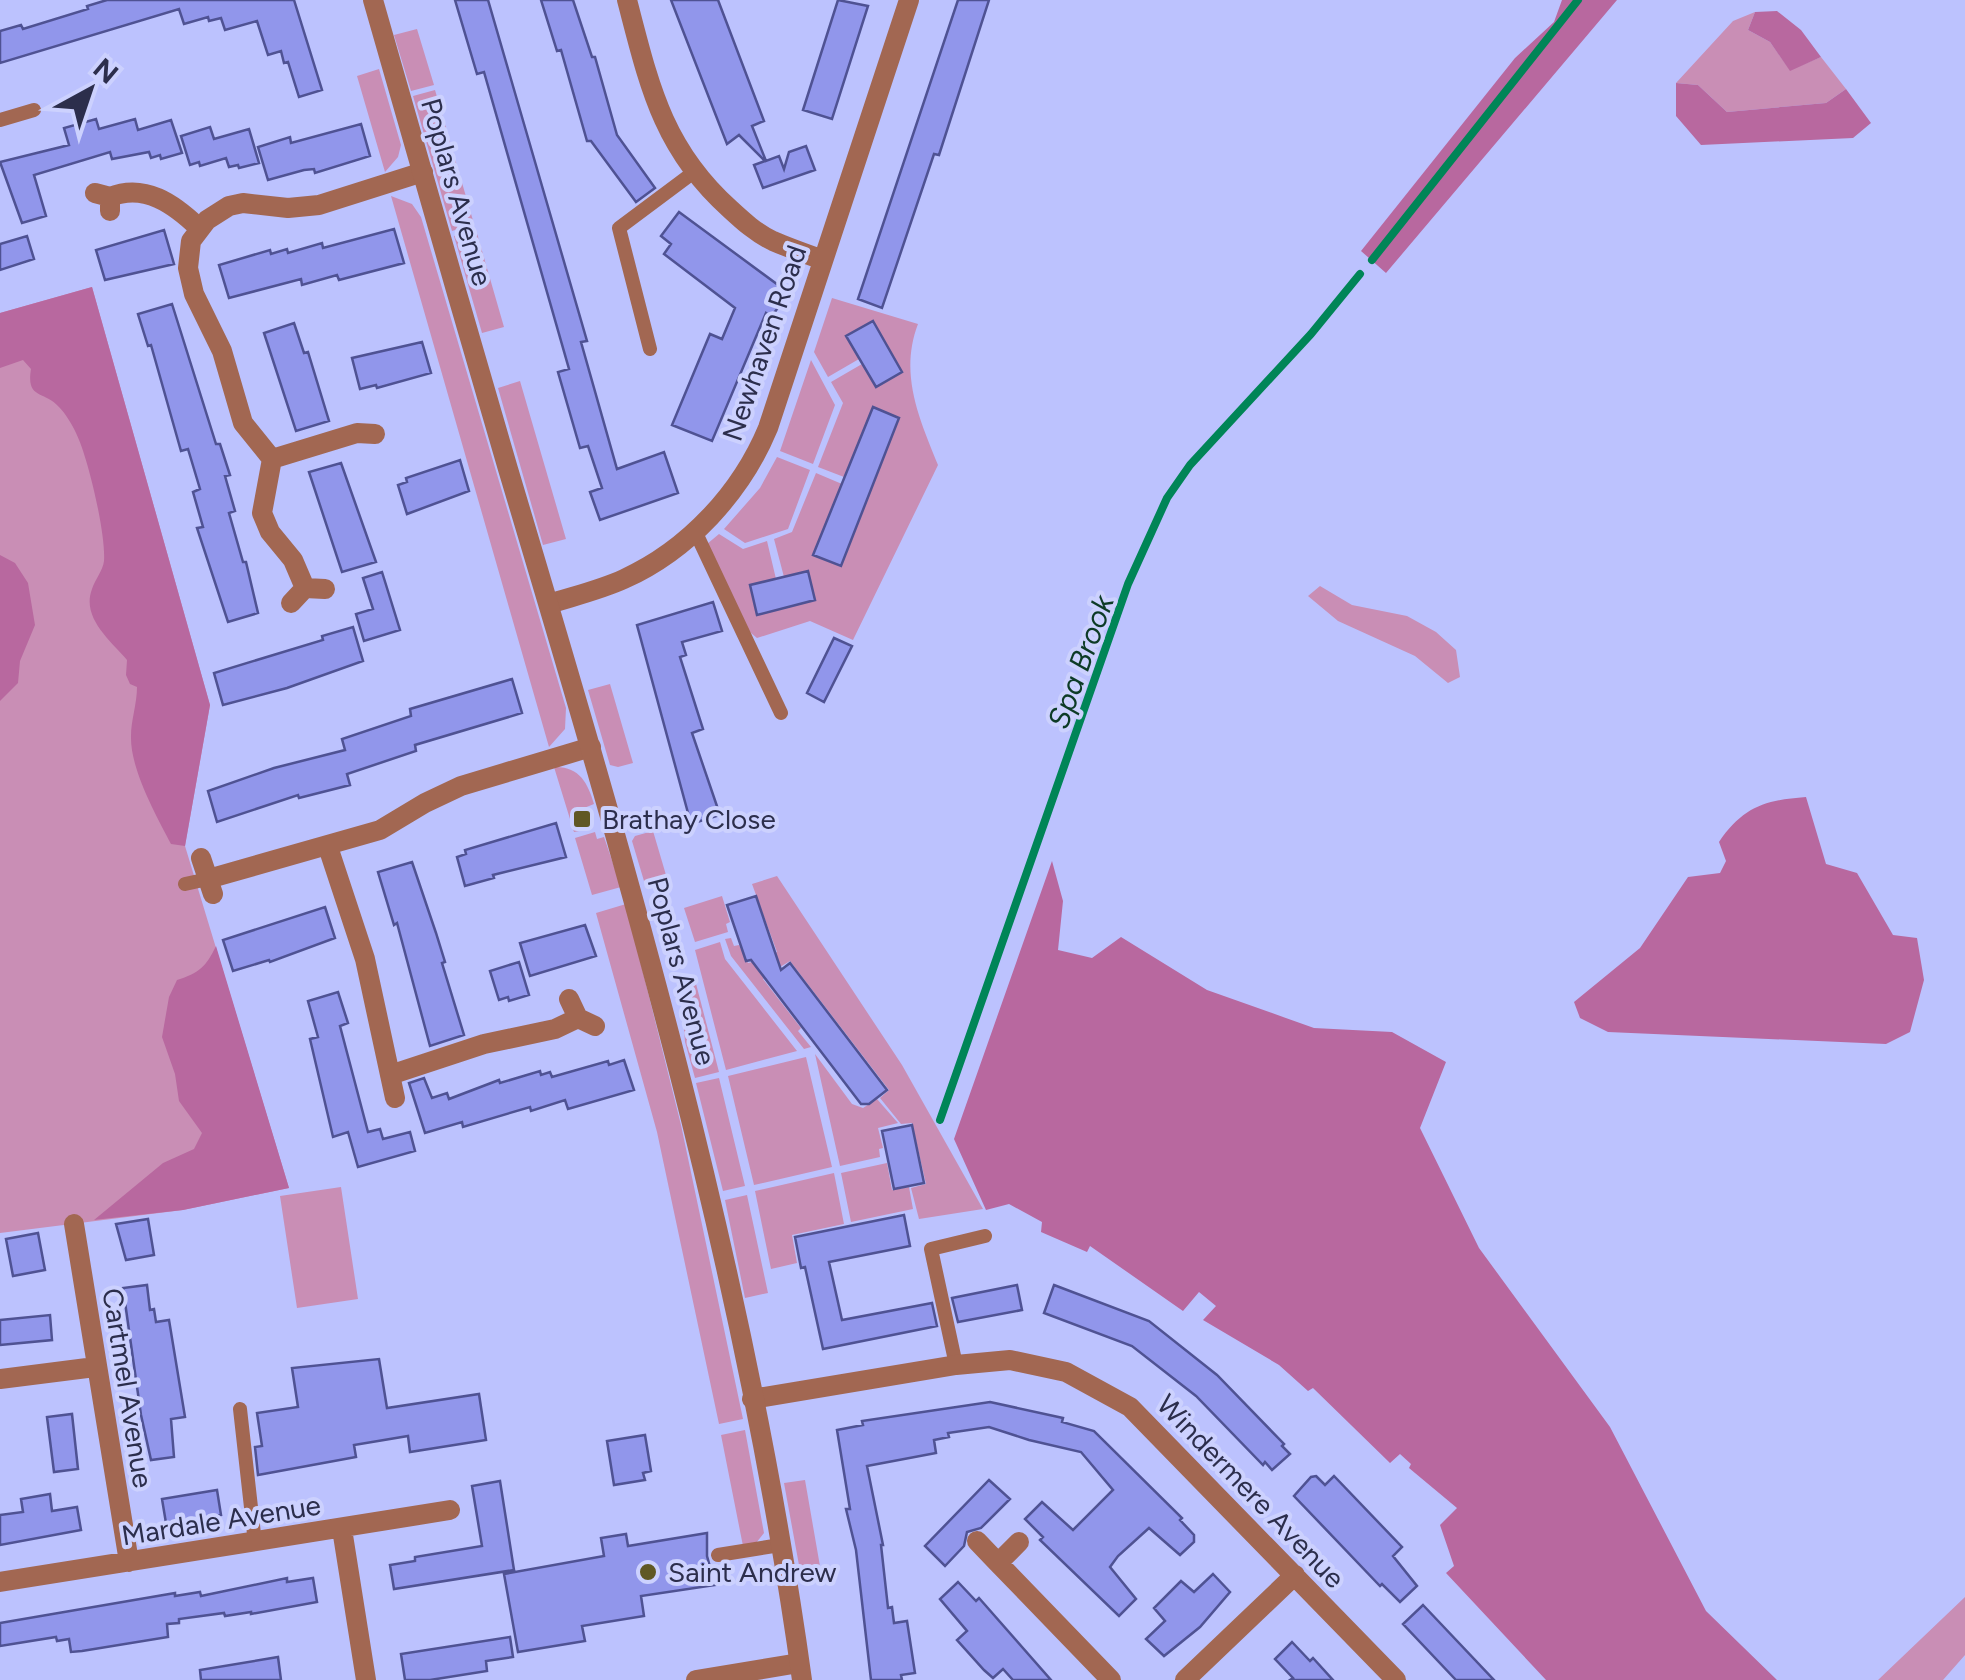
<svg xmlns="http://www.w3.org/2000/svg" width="1965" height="1680" viewBox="0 0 1965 1680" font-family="Figtree,sans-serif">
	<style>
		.green { fill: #c98eb5 }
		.forest { fill: #b8689f }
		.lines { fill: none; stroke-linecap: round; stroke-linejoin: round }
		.stream { stroke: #008557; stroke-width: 8 }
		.building { fill: #9196eb; stroke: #4f5293; stroke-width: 2.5 }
		.service { stroke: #a26752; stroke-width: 14 }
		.minor { stroke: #a26752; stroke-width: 20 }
		.tertiary { stroke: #a26752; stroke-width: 20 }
		.poi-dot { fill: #605824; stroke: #ccd1fe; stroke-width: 4 }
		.labels { text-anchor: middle; stroke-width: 8; stroke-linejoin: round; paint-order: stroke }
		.street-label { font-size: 28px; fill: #2c2e4c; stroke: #ccd1fe }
		.poi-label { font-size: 28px; fill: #2c2e4c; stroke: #ccd1fe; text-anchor: start }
		.water-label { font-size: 30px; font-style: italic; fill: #0d3b26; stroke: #ccd1fe }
	</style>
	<rect width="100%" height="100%" fill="#bcc2fe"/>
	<path class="green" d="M1755,12L1748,30L1770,42L1790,70L1821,57L1846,89L1826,103L1727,112L1698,85L1676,83L1733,21Z
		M417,29L434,85L411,91L394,35Z
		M379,69L401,145L398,157L385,172L357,76Z
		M435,90L474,224L452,231L413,96Z
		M391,196L412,204L421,217L566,708L565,729L549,747Z
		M476,230L504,327L482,333L454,236Z
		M92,287L210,705L185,846L289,1188L183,1210L0,1233V313Z
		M832,298L918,324C899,374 919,418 938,465L853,640L810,621L757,638L745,628L707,544L719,534L743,549L767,541L776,579L750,585L758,615L815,600L807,571L784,577L774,539L792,532L816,473L842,484L841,565L899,418L873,407L844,477L818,467L843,403L831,382L862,364L876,387L902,372L872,321L847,336L859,359L828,377L814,352Z
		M811,360L835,405L813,464L780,451Z
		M520,381L566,539L543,545L498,388Z
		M777,457L810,470L788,529L745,543L724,529L760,488Z
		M1320,586L1352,605L1407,616L1436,632L1456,650L1460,677L1448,683L1415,656L1338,621L1308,596Z
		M610,684L633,763L618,767L610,765L588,690Z
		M554,767C579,766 588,783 594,804L574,812L579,831L574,832Z
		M653,831L666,875L644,881L632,841L635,836Z
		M595,832L597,839L604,837L621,887L592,895L575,838Z
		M777,876L902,1065L983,1209L919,1219L911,1188L926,1184L912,1123L901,1124L880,1098L889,1090L790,961L780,967L769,955L777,952L752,884Z
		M722,896L730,922L726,924L728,932L695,942L684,908Z
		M626,904L681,1125L743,1419L719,1424L657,1132L596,913Z
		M731,938L734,946L739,945L748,963L761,960L770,973L763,979L801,1028L798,1031L811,1047L804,1049L731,956L725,939Z
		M720,942L725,959L797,1051L726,1070L695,950Z
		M694,976L719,1072L695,1078L685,1042L681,992L687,990L684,978Z
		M815,1054L852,1104L863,1108L877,1099L898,1123L878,1128L883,1148L879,1149L880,1157L840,1166Z
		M806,1057L832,1167L754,1185L728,1076Z
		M719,1078L745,1186L723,1191L696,1083Z
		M887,1163L892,1190L909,1187L913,1209L851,1222L841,1173Z
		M834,1173L844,1224L792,1235L797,1263L771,1269L755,1191Z
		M341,1187L358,1299L297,1308L280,1196Z
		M747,1195L768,1293L745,1298L725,1200Z
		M745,1430L764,1533L756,1543L743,1546L721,1435Z
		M805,1480L821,1572L801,1576L784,1483Z
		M1965,1597V1655L1943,1680H1878Z"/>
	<path class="forest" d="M1562,0H1617L1386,273L1361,251L1515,58L1554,22Z
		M1777,11L1801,30L1821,57L1790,71L1770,42L1748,30L1755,12Z
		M1676,83L1698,85L1727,112L1826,103L1846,89L1871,123L1853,138L1701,145L1676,116Z
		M92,287L210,705L185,846L171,844C156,815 130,769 131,736C131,720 137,704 137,687L130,684L126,675L127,660C111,641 81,618 92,589C95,580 103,570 104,561C106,534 88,457 76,433C72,424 65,413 59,407C44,390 26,400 31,369L23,360L0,368V313Z
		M0,555L15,563L28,583L35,625L20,661L18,683L0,701Z
		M1806,797L1826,864L1857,873L1893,935L1917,938L1924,980L1910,1032L1886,1044L1608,1032L1580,1018L1574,1002L1640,948L1688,877L1720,873L1726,861L1719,842C1743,807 1765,800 1806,797Z
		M1052,861L1063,901L1058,950L1092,958L1121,937L1207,990L1314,1028L1392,1032L1446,1062L1420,1128L1479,1248L1610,1427L1706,1611L1777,1680H1546L1446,1573L1454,1566L1440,1525L1457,1508L1409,1468L1411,1464L1400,1454L1390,1463L1313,1388L1308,1391L1279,1365L1203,1320L1216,1306L1199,1292L1183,1311L1090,1246L1087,1252L1041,1232L1042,1222L1009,1204L986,1210L954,1139Z
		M216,946L289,1188L183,1210L94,1220L163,1163L194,1149L202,1133L179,1101L175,1074L162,1037L169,997L177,980C199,973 206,967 216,946Z"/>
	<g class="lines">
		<path class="stream" d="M1372,260L1578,0
			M940,1120L1128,584L1167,498L1190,465L1311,334L1360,274"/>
	</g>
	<path class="building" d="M107,0H294L322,90L299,97L288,62L284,63L281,51L268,55L257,21L225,30L221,18L209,21L208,17L184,24L179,9L0,63V31L21,25L23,29L88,9L87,6Z
		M455,0H488L587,341L581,342L617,469L664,452L678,493L600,520L590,492L602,488L588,446L580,448L558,372L569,369L484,72L477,74Z
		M541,0H573L592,57H595L617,135L655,188L636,202L591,141H587L561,50L557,51Z
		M671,0H718L764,121L752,126L766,161L779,156L784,169L789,152L806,146L815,170L763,188L754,165L765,161L739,135L727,144Z
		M838,0L868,6L832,119L803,110Z
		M958,0H989L939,155L934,154L882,308L858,299Z
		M96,119L99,129L135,119L138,130L171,120L182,153L161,159L160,155L151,158L149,152L112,159L110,152L34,175L46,216L22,223L0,162L69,145L64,128Z
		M361,124L370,156L315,173L314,169L304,170L268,180L258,147L290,137L291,143Z
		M210,127L214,139L249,129L259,163L239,168L238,165L229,167L226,158L200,166L199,162L190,165L181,136Z
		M679,212L789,293L771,317L766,313L712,441L672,425L710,334L722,339L735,308L664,254L671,244L661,236Z
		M394,229L404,263L339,280L337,275L302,285L301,279L229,298L219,265L270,250L271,254L287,249L288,253L322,243L323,248Z
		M164,230L174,264L105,280L96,250Z
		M27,236L34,259L0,270V244Z
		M172,304L216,444H220L230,475L225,476L235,511L229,513L243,562H246L258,613L228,622L197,528L203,527L193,492L200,489L188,449L181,451L151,345L148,346L138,314Z
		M873,321L902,372L876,387L846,336Z
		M294,323L304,353L308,352L329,421L296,431L264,333Z
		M422,342L431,373L377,388L376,385L360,389L352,358Z
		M873,407L899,418L841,566L813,555Z
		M460,460L469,491L407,514L398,485L407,482L406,478Z
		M341,463L376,562L342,572L309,472Z
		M808,571L815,600L757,615L750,585Z
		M382,572L400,630L364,641L356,614L373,609L363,578Z
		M713,602L722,631L682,642L686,655L680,657L703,729L692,733L720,815L691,824L637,625Z
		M353,627L363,661L287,688L223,705L214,673L323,640L322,636Z
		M834,638L852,646L824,702L807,693Z
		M512,679L522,713L415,745L416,751L347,774L350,785L299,798L298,795L217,822L208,791L274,768L345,750L342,739L411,716L410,709Z
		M556,823L566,857L493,875L494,878L465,886L457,857L466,854L465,850Z
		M412,862L436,933L445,962L442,963L464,1035L430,1046L397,923L394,925L378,872Z
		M756,896L781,970L790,963L887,1090L869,1104H861L751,960L746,961L727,905Z
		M325,907L335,938L270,962L269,960L233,971L223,940Z
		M585,925L596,956L530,976L520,943Z
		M519,962L529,995L509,1001L508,997L499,1000L490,971Z
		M338,992L348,1023L340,1026L368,1132L380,1129L383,1139L410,1132L415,1151L358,1167L348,1132L333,1137L310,1039L318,1037L308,1001Z
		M624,1060L634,1090L568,1109L565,1100L531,1111L530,1107L463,1127L462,1122L425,1133L409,1083L424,1078L432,1098L447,1093L449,1099L499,1080L500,1083L540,1071L541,1075L550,1072L552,1077L608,1061L609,1065Z
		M912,1125L924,1183L894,1189L882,1131Z
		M904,1215L910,1246L829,1262L842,1320L932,1303L937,1326L823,1349L805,1267L801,1268L795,1237Z
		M148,1219L154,1255L126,1260L116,1224Z
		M38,1233L45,1270L13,1276L6,1239Z
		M147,1285L150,1310L154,1309L156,1322L169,1320L185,1417L171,1419L174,1457L151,1460L141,1415L123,1288Z
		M1017,1285L1022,1310L958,1322L952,1298Z
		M1054,1285L1149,1321L1217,1375L1284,1444L1282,1446L1290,1454L1272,1470L1265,1462L1263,1465L1196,1396L1132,1346L1044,1313Z
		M50,1315L52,1340L0,1345V1320Z
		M379,1359L387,1408L479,1394L486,1440L410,1452L408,1436L354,1445L356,1457L258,1475L255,1447L262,1446L257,1413L298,1407L292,1368Z
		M990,1402L1063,1418L1062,1422L1094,1431L1182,1518L1180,1520L1194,1535V1542L1180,1555L1149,1528L1118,1556L1110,1567L1136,1599L1119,1616L1040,1540L1043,1537L1025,1519L1042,1502L1073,1530L1113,1490L1081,1452L1029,1440L989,1427L948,1433L949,1437L934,1440L936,1453L867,1466L883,1545H881L888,1608L892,1607L894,1623L907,1621L915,1673L901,1675L902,1680H871L856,1550L846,1509H850L837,1430L863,1425L862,1421Z
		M72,1414L78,1469L54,1472L47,1417Z
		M645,1435L651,1471L643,1473L645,1480L614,1485L607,1441Z
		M1316,1476L1325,1485L1334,1476L1402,1547L1393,1556L1417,1586L1400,1602L1382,1584L1380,1586L1294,1496L1311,1477Z
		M989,1480L1010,1499L981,1528L967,1532L964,1546L945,1566L925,1546Z
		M500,1481L514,1570L394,1589L390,1565L415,1561V1557L482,1546L472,1486Z
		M217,1490L221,1515L166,1523L162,1499Z
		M50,1494L52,1511L77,1507L81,1530L0,1545V1515L23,1512L21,1499Z
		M707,1533V1556L715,1585L641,1596L644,1616L582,1626L585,1641L518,1652L504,1574L604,1556L601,1538L626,1534L628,1546Z
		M1213,1574L1230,1592L1200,1627L1164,1656L1146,1639L1165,1621L1154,1608L1181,1581L1194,1592Z
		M287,1578V1582L313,1578L317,1602L251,1614V1612L225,1616L224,1613L179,1619V1623L167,1624L168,1637L82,1651L71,1652L69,1639L57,1641L56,1637L0,1646V1623L175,1593V1596L200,1592L201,1596Z
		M958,1582L976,1601L979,1598L1051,1680H1013L1003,1669L993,1678L984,1670L957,1640L967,1631L940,1599Z
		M1423,1605L1494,1680H1456L1403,1624Z
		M510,1637L513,1657L486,1661L487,1671L430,1680H405L401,1654Z
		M1292,1642L1310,1661L1313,1658L1333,1680H1290L1293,1678L1275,1659Z
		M278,1657L281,1680H201L200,1670Z"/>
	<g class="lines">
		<path class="service" d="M0,120L34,110
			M650,349L619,228L694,172
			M695,531L781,713
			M185,884L208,879
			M956,1365L931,1249L985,1236
			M240,1409L255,1543
			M718,1555L780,1545"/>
		<path class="minor" d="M627,0C649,84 662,148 730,209C743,221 756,233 773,241C789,248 806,254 823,260
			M95,193L110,197V211
			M110,197C145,183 174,204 199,228
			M272,459L357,433L375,434
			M305,588L293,560L270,532L262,513L272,459L243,423L222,351L194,294L188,268L191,241L207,220L229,206L243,203L288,208L319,205L423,172
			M291,603L305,588L325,589
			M549,604C574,596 600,590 624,579C688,550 741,493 768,428L909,0
			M328,847L365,959L395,1098
			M201,858L213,894
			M208,879L380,830L425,803L461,786L591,747
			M569,999L578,1018L595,1026
			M390,1075L484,1044L555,1029L578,1018
			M74,1224L129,1562
			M0,1379L95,1367
			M752,1399L956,1365L1010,1360L1066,1372L1130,1407L1396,1680
			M342,1529L366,1680
			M977,1541L998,1563L1019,1542
			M998,1563L1111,1680
			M0,1582L450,1510
			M696,1680L799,1663
			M1185,1680L1295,1575"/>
		<path class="tertiary" d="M373,0C418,156 462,313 508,469C627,867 745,1267 802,1680"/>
	</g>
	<g class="poi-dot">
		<rect x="572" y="809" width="20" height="20" rx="5"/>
		<circle cx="648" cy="1572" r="10"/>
	</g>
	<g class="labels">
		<g class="street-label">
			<text transform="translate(457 192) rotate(74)" y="10">Poplars Avenue</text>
			<text transform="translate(764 343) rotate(-71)" y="10">Newhaven Road</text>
			<text transform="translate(682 971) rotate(75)" y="10">Poplars Avenue</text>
			<text transform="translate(128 1388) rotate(81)" y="10">Cartmel Avenue</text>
			<text transform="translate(1251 1491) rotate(46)" y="10">Windermere Avenue</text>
			<text transform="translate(221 1520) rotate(-9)" y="10">Mardale Avenue</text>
		</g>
		<g class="poi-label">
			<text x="602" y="829">Brathay Close</text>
			<text x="668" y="1582">Saint Andrew</text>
		</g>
		<g class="water-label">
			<text transform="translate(1081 662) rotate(-70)" y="10">Spa Brook</text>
		</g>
	</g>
	<g transform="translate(90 90) rotate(40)" stroke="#ccd1fe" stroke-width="8" paint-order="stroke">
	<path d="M0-8L18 38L0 25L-18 38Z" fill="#2c2e4c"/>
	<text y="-15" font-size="28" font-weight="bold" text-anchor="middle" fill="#2c2e4c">N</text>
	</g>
</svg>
